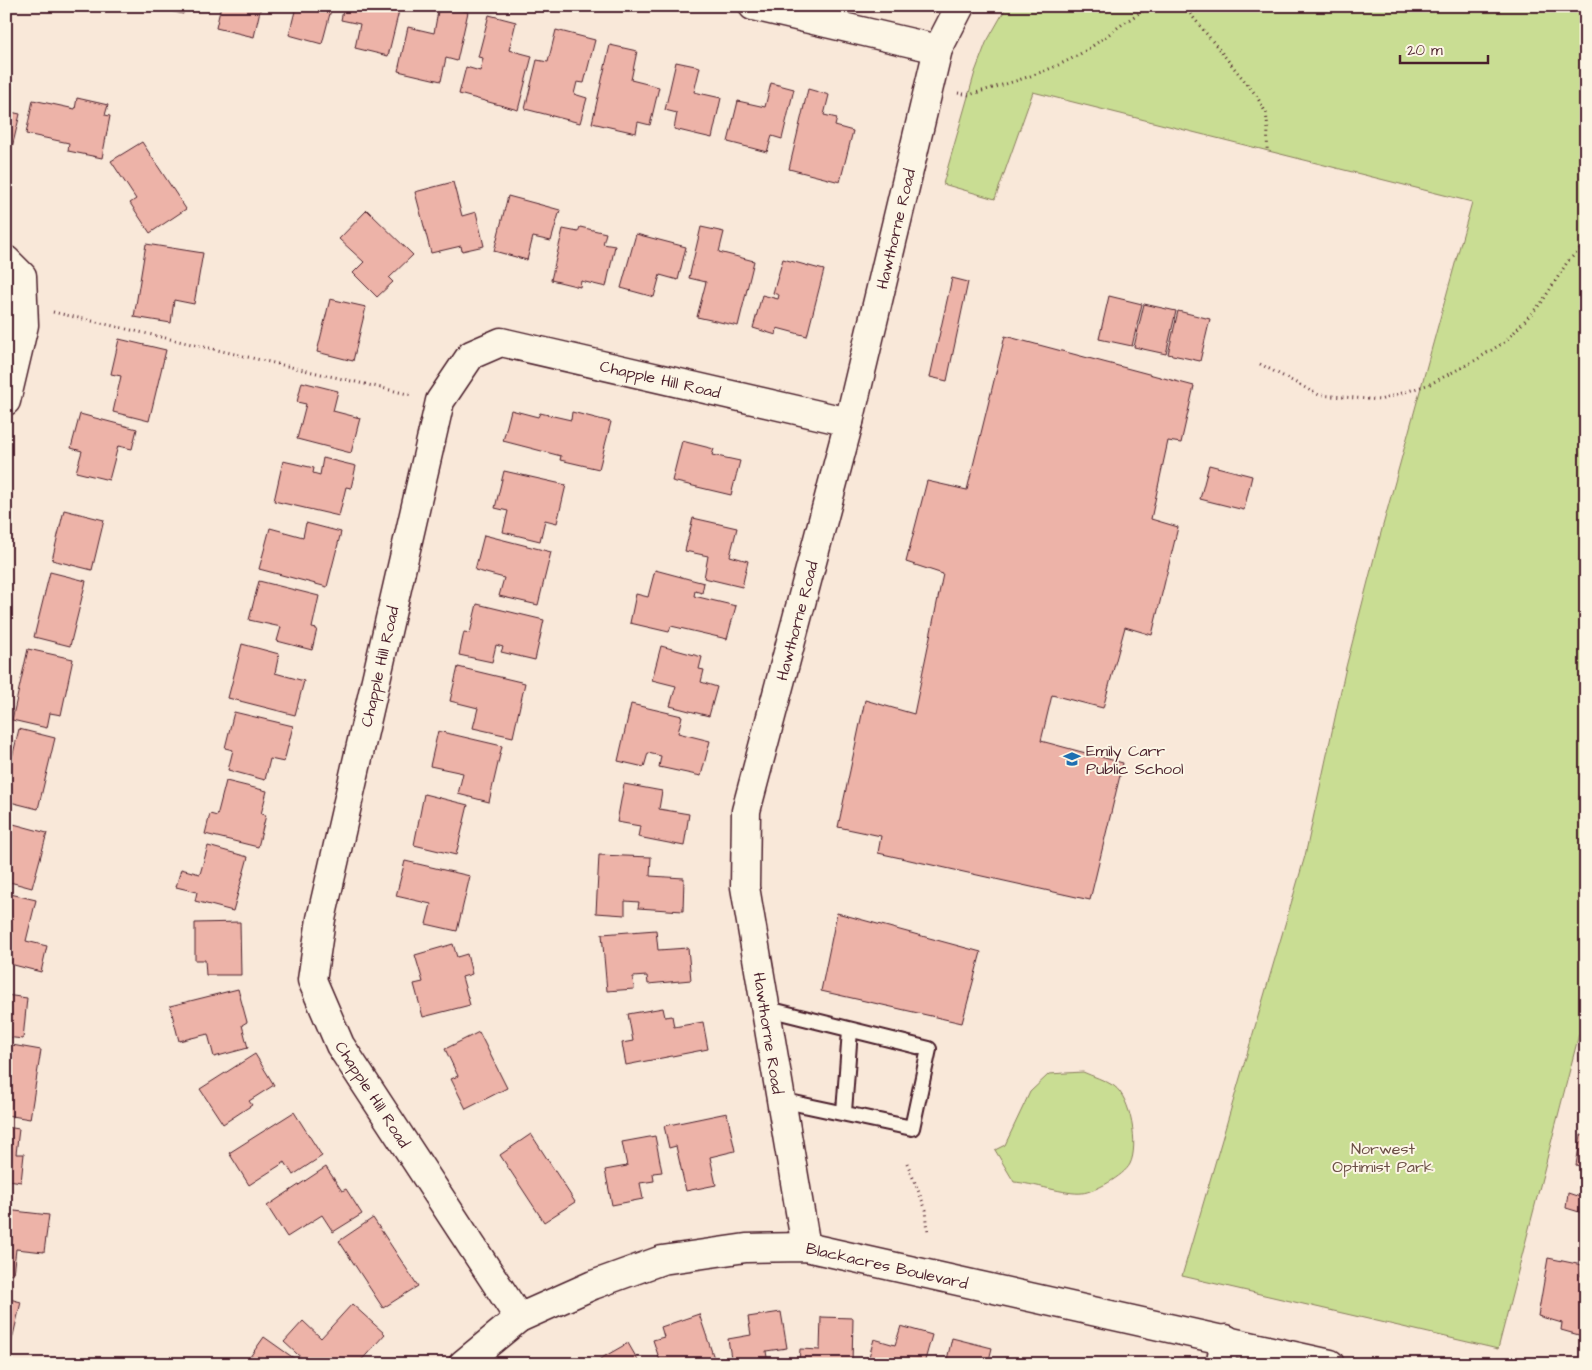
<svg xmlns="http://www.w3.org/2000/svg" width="1592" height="1370" viewBox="0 0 1592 1370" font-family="'Architects Daughter',sans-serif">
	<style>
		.green { fill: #c9dd93; stroke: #8a7e5f }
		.building { fill: #edb3a8; stroke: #4a1f2b }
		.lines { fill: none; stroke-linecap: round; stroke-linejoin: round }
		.lane-casing { stroke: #4a1f2b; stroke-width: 18 }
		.street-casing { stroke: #4a1f2b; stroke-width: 31 }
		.secondary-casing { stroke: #4a1f2b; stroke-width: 31 }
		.path { stroke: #4a1f2b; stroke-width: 3; stroke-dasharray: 1 4; stroke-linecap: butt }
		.lane { stroke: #fcf5e5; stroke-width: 14 }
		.street { stroke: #fcf5e5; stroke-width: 28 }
		.secondary { stroke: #fcf5e5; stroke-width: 28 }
		.labels { text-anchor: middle; stroke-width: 4; stroke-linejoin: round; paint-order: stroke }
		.street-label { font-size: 16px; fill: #4a1f2b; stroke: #fcf5e5 }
		.poi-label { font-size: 16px; fill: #4a1f2b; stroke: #fcf5e5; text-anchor: start }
		.park-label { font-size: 16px; fill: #6a4e45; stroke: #fcf5e5 }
	</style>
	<rect width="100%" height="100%" fill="#f9e8d9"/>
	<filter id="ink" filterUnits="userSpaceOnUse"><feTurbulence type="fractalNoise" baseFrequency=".02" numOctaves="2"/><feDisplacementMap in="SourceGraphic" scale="10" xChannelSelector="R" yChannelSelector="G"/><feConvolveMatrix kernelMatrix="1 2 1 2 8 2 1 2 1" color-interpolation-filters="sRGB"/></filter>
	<g filter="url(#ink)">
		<path class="green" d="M1007,6H1586V1007L1498,1349L1182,1276L1305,856L1346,667L1374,558L1472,202L1033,92L995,199L943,184L975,72L986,43Z
			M1083,1072C1092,1076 1105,1080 1114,1086C1131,1098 1139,1146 1130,1164C1124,1176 1094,1192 1082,1193C1068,1195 1031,1183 1014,1182L995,1150L1005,1145L1030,1092L1049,1074Z"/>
		<path class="building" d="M101,6H122L121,11Z
			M147,6H184L183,14Z
			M221,6H261L254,37L216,28Z
			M277,6H332L322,44L289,35L295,11Z
			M344,6H381L399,11L388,56L355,48L360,24L341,20Z
			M439,6L468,12L457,61L446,58L441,81L398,71L408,27L434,33Z
			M489,15L516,22L509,50L532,56L518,110L459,94L466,67L480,71L483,58L478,57Z
			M556,30L595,40L584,83L577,82L574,94L587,98L580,123L525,109L537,60L548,62Z
			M610,45L637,51L631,80L659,87L650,125L638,122L636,133L592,123Z
			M676,62L700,67L694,92L721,98L712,138L674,129L677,113L665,110Z
			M771,83L794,89L782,139L772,136L767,152L728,142L738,101L765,107Z
			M808,89L829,95L824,115L837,118L835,126L853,131L840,182L789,169Z
			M77,98L108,105L105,115L110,116L102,158L68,151L69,143L26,134L33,100L75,109Z
			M6,111L20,114L10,156H6Z
			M142,142L186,209L150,233L130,203L136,199L111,161Z
			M453,182L462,216L476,212L484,246L462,251L461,246L431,253L415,192Z
			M508,196L560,210L551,241L533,237L527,260L494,251Z
			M367,210L413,255L389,278L393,282L377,297L353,273L364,262L339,239Z
			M580,227L606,233L603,244L615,246L606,287L581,281L580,287L551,280L563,229L578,232Z
			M701,227L724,232L719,252L754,261L738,326L697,317L706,282L689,278Z
			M636,234L686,247L678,280L660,275L654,297L621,288Z
			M146,244L203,253L194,304L174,300L171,323L134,317Z
			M783,259L824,270L807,336L777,328L776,335L753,328L762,295L778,299L779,295L773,293Z
			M952,278L968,282L947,381L930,377Z
			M1109,296L1142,304L1132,346L1099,339Z
			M330,299L366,307L353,361L317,352Z
			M1144,304L1176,311L1166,354L1134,347Z
			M1178,311L1210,319L1200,361L1168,354Z
			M1005,336L1194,386L1181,443L1168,441L1151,519L1178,527L1152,635L1125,627L1103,708L1052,695L1041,741L1123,763L1090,900L878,853L881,836L838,827L865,700L914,714L943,574L906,562L927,481L967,490Z
			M119,339L166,350L149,421L113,412L121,376L111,374Z
			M302,382L338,391L333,411L360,418L351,453L297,439L306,404L297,402Z
			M511,410L538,417L540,413L571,420L572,412L611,422L599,469L560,460L561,456L503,441Z
			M80,414L137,429L132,449L118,446L109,480L76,472L82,451L71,448Z
			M682,441L714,449L712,455L740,461L731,495L672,481Z
			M323,458L356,466L351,488L346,487L339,516L274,501L283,461L314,468L313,473L320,475Z
			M1209,465L1252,476L1244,510L1200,499Z
			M504,471L566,485L557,523L545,520L540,541L503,532L508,511L495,508Z
			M64,510L104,520L92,570L52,560Z
			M693,518L737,528L730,556L748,561L742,587L704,578L708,556L685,551Z
			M306,523L341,532L327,587L259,569L270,528L303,537Z
			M484,535L551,552L538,605L499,596L504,578L475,570Z
			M655,570L704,583L702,593L695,591L694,596L736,606L727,639L671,626L669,632L630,623L636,594L648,597Z
			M50,572L86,581L70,646L34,637Z
			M259,581L319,596L312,628L317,629L312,650L277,641L281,627L249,620Z
			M477,604L544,620L535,660L501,652L503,647L496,645L492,662L459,655L464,632L470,633Z
			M242,644L279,654L275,673L304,681L295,715L228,698Z
			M661,646L702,657L699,669L704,670L701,682L717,687L709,716L670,706L676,686L652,680Z
			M28,649L73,659L61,715L50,713L47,728L12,720Z
			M458,667L525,683L513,737L473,728L478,708L450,701Z
			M631,704L682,716L678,733L710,741L701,776L659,767L661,756L648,753L644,767L618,761Z
			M234,712L293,726L284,762L270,759L265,780L228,770L233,750L225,748Z
			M19,729L55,738L38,809L6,801V765L10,766Z
			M438,731L502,746L489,802L458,794L463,773L430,766Z
			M226,781L267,791L261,814L266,815L258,847L205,834L210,814L217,816Z
			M624,784L662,791L659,809L689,814L684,846L638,837L640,826L617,822Z
			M424,794L468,805L456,855L414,845Z
			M6,822L47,833L32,888L6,881Z
			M208,846L248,857L233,911L195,901L197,892L176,887L181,869L200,874Z
			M599,855L651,857L650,876L684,878L683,911L638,908L639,902L625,901V915L596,913Z
			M405,861L470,876L457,931L426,924L431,904L396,896Z
			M6,893L36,900L26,941L47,946L41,972L6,963Z
			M837,913L981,952L962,1023L821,991Z
			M240,922L241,975H206L205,960H195V923Z
			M656,930L658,950L688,948L691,980L648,984L647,976L633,977L634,989L607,991L602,934Z
			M453,944L457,957L467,954L472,974L462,977L470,1005L423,1017L414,984L423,982L415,955Z
			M238,989L247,1022L242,1025L248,1048L214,1057L208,1034L179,1041L170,1006Z
			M6,995L27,998L23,1039L6,1037Z
			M663,1008L665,1017L672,1016L674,1027L703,1022L708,1049L626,1065L622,1043L633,1041L628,1014Z
			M479,1032L507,1088L466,1109L451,1079L458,1076L445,1049Z
			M6,1044L41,1050L30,1119L6,1115Z
			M255,1054L274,1085L249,1101L252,1105L223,1124L200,1089Z
			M294,1112L322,1156L293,1175L285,1162L249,1185L229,1153Z
			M727,1113L735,1151L710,1157L716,1185L686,1191L676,1146L669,1148L664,1126Z
			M6,1127L19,1129L16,1154H24L21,1182L9,1180L7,1194Z
			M531,1134L575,1202L544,1222L500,1155Z
			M1581,1135L1586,1136V1214L1566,1208L1568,1193L1580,1197L1585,1168L1576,1165Z
			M655,1136L662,1172L653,1173L654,1181L640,1183L643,1199L612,1205L605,1170L627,1166L622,1142Z
			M326,1167L342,1191L346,1189L362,1214L333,1232L322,1215L287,1237L267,1206Z
			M6,1210L49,1215L44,1252L16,1249L13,1274L6,1273Z
			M373,1218L418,1286L383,1308L339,1241Z
			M1548,1258L1582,1265L1581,1276L1586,1277V1337L1561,1330L1562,1323L1538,1316Z
			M6,1298L21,1302L7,1361H6Z
			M352,1304L385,1334L358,1364H308L284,1342L303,1321L321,1338Z
			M781,1312L787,1348L766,1351L768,1364H732L728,1339L751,1335L748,1317Z
			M699,1314L716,1364H661L653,1340L664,1337L661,1327Z
			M821,1317L853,1318L852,1364H799L800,1349L820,1350Z
			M901,1326L932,1335L924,1364H867L874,1339L895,1345Z
			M264,1337L302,1364H245Z
			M952,1338L992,1348L988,1364H946Z
			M628,1343L640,1364H603L600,1359Z"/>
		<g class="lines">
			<g class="lane-casing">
				<path id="lane" d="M764,1008L929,1049L912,1128L780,1100
					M844,1112L850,1030"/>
			</g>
			<g class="street-casing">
				<g id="street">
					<path d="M753,6L938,49"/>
					<path d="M6,260L22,276L24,325L6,401"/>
					<path id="s1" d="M519,1318L340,1045L312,980L321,919L440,401L471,355L501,342L849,422"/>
					<path d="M1220,1364L1226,1339"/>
				</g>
			</g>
			<g class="secondary-casing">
				<g id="secondary">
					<path id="s2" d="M806,1247L745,887L746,811L849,422L938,49L960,6"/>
					<path id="s3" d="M463,1364L519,1318L593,1285L662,1260L746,1248L806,1247L1330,1364"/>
				</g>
			</g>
			<path class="path" d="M1184,6L1256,95L1266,113L1268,129L1267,151
				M958,93L969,95C1008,83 1053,72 1088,49C1111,34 1126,19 1152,6
				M53,312L412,395
				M1260,364L1319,395L1380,400L1430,384L1476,360L1506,341L1542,302L1568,261L1586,244
				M907,1163L926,1210L928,1232"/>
			<use href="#lane" class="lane"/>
			<use href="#street" class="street"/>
			<use href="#secondary" class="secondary"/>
		</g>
	</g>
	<defs>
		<g id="school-bare" transform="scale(1.35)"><path d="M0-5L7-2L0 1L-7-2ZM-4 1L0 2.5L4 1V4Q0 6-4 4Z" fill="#1f6fb2" stroke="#fcf5e5" stroke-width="2.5" paint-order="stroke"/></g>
	</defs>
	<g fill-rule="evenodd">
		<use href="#school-bare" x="1072" y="759"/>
	</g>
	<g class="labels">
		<g class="street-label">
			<text dy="6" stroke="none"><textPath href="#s2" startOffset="1042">Hawthorne Road</textPath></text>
			<text dy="6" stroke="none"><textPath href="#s1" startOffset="1242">Chapple Hill Road</textPath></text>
			<text dy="6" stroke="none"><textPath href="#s2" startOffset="638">Hawthorne Road</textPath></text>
			<text dy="6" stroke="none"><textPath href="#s1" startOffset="718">Chapple Hill Road</textPath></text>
			<text transform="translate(769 1033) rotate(81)" y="6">Hawthorne Road</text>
			<text transform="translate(373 1094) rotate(57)" y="6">Chapple Hill Road</text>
			<text dy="6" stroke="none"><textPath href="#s3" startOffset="455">Blackacres Boulevard</textPath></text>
		</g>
		<g class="poi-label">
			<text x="1086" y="756">Emily Carr<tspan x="1086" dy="18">Public School</tspan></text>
		</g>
		<g class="park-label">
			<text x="1383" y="1154">Norwest<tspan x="1383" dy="18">Optimist Park</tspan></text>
		</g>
	</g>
	<rect width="1592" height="1370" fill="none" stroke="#fcf5e5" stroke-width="25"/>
	<rect x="12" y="12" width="1567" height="1345" fill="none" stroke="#4a1f2b" stroke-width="2" filter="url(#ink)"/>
	<path d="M1400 55v8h88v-8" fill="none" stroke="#4a1f2b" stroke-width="2.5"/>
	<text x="1407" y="55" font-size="15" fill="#4a1f2b" stroke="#fcf5e5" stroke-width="4" paint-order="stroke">20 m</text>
</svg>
